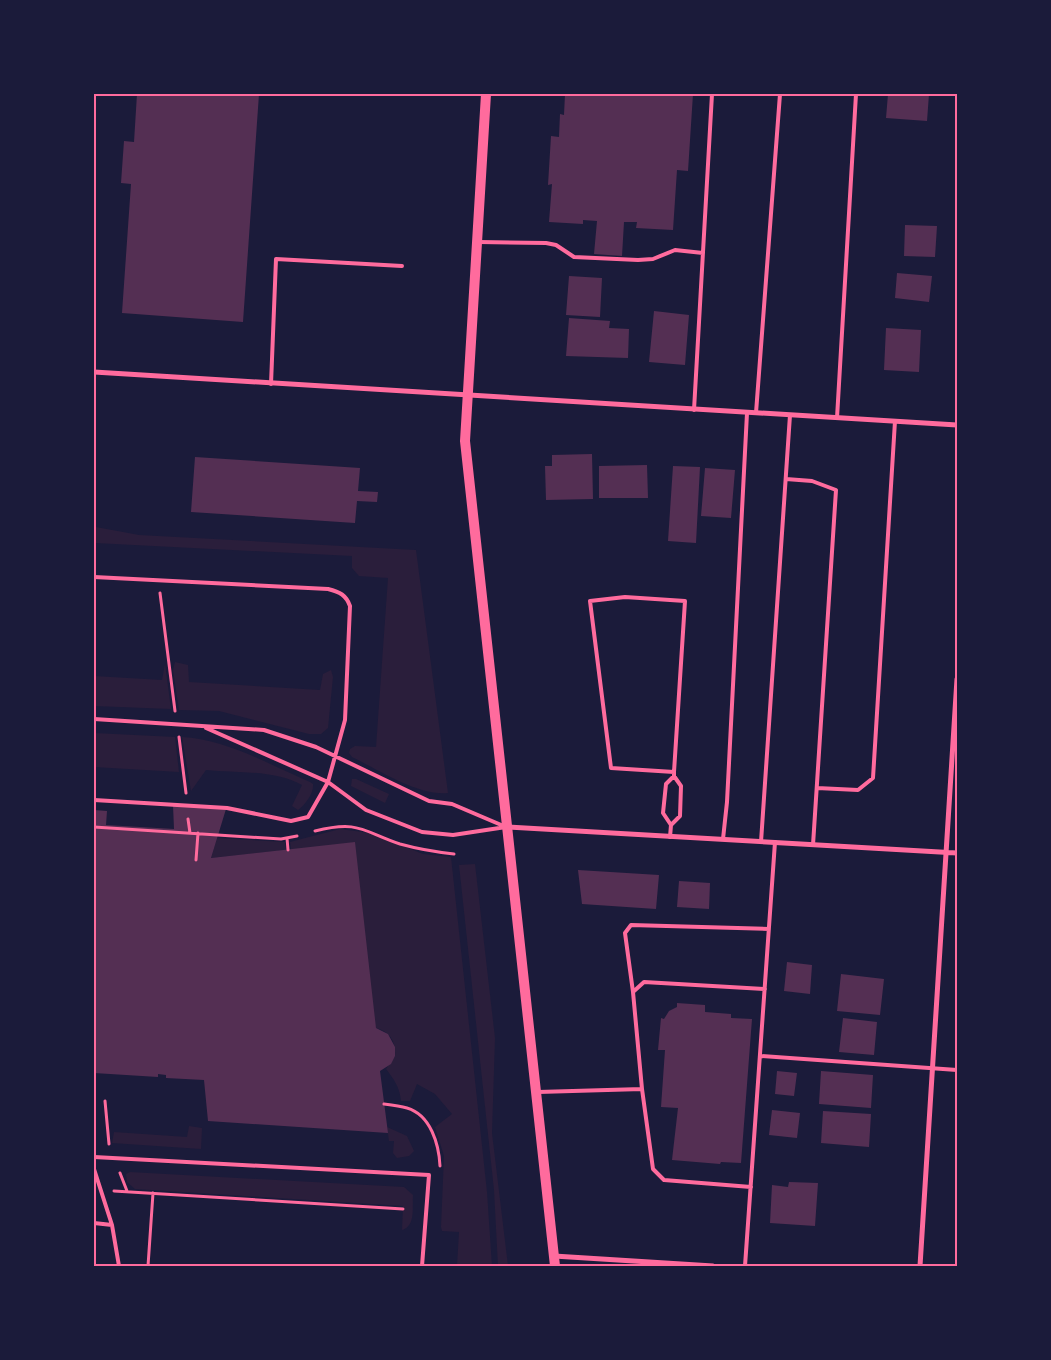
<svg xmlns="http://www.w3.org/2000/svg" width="1051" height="1360" viewBox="0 0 1051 1360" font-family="Overpass,sans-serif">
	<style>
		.green { fill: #2a1e3b }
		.building { fill: #542f53 }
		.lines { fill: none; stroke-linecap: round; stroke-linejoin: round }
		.path { stroke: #ff6b9d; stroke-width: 3 }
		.service { stroke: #ff6b9d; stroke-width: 4 }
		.minor { stroke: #ff6b9d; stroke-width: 5 }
		.secondary { stroke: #ff6b9d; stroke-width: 10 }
		.neatline { fill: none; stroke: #ff6b9d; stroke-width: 2 }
	</style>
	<rect width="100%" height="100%" fill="#1b1b3a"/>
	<path class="green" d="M96,527L139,535L416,550L448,793C418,796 379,770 352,757L349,753L350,749L355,746L376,747L388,578L359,576L352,568V556L95,543Z
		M175,662L188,665L189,682L320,690L323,674L331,670L333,677L328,728L321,734H309L219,711L179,710L173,670Z
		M165,664L171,709L94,706V676L162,680Z
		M94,733L175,737L179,772L94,767Z
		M182,737C226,739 270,765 310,782L313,784C314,793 305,805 298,810L292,806L302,785C275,770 237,773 206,770L191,791Z
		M352,779H356L389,794L385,803L351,786Z
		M340,829L370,833L423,854L451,857L487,1192L492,1266H457L459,1232L442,1231L441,1227L444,1156L435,1127L452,1114L435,1094L417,1084L410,1101H401C400,1088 394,1079 386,1069L395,1056C396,1041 390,1032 376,1028L291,849L290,842Z
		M217,838L285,842L286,850L211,858Z
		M475,864L495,1038L492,1133L508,1266H498L494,1190L459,865Z
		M189,1126L202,1128L201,1149L112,1143L114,1132L187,1137Z
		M387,1127L407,1136L414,1151L409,1156L397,1158L393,1153L394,1141H389Z
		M130,1172L404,1187L413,1195C412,1207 416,1226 402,1230L403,1206L135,1189L127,1182L126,1174Z"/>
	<path class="building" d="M137,94H259L243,322L122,313L131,184L121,183L124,141L134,142Z
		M565,94H693L688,171L677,170L673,230L636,228L637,222H624L622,256L594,254L597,221L583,220V224L549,222L552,184L548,185L551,136L559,137L560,114L564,115Z
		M888,94H929L927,121L886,118Z
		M905,225L937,226L935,257L904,256Z
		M897,273L932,276L929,302L895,298Z
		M569,276L602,278L600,317L566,315Z
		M654,311L689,315L685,365L649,362Z
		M569,318L610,321L609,328L629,329L628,358L566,356Z
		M886,328L921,330L919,372L884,370Z
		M592,454L593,499L546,500L545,466H552V455Z
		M195,457L360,468L358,491L378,492L377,502L357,501L355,523L191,512Z
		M647,465L648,498H599V466Z
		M673,466L700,467L696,543L668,541Z
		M705,468L735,470L731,518L701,516Z
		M173,805L226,809L211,858L355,842L376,1028L388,1034L395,1047V1056L391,1064L380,1071L388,1133L208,1121L204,1080L166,1078V1075L158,1074V1077L94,1073V810L107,811L106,825L174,829Z
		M578,870L659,875L656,909L582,904Z
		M679,881L710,883L709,909L677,907Z
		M787,962L812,965L810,994L784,991Z
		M841,974L884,979L880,1015L837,1011Z
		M677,1003L705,1005V1012L731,1014V1018L752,1019L741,1163L721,1162L720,1164L672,1160L678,1108L661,1107L665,1050H658L661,1018L664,1019L669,1011L677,1007Z
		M843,1018L877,1022L874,1055L839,1052Z
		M777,1071L797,1073L794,1096L775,1094Z
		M821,1071L873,1075L871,1108L819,1104Z
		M772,1110L800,1113L797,1138L769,1135Z
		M823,1111L871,1114L869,1147L821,1143Z
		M789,1182L818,1183L815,1226L770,1223L772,1185L788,1187Z"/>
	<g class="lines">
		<path class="path" d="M160,593L175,711
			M179,737L186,793
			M188,819L190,833
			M94,827L281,839L297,836
			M315,831C359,820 362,831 400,844C418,849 436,852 454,854
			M287,838L288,850
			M196,860L198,833
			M105,1101L109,1144
			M384,1104C392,1105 400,1106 407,1108C431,1115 439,1145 440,1166
			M120,1173L127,1191
			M114,1191L403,1209
			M148,1266L153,1193"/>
		<path class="service" d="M479,242L546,243L556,245L574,257L638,260L653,259L675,250L703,253
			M271,384L276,259L402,266
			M694,410L712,94
			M756,413L780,94
			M837,418L856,94
			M786,479L812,481L836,490L813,845
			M94,577L328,589C340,592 346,595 350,606L345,720L328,782L308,817L291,821L227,808L94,800
			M94,719L264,730L316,747L429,801L452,804L506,827
			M206,728L328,782L366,810L422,832L453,835L506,827
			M674,776V772L685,601L625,597L590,601L611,768L674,772
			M817,788L858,790L873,778L895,421
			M670,837L671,825L663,813L666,784L674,776L681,786L680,816L671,825
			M723,839L727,802L747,413
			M761,842L790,415
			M633,992L625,933L631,925L769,929
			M761,1056L957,1070
			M642,1089L633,992L644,982L765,989
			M538,1092L642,1089L653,1169L664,1180L751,1187
			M94,1157L429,1175L422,1266
			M94,1169L112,1225L119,1266
			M94,1223L112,1225
			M745,1266L775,842"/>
		<path class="minor" d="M94,372L957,425
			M507,827L957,853
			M554,1256L713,1266
			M920,1266L957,679"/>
		<path class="secondary" d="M486,94L465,441L555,1266"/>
	</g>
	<rect width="1051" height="1360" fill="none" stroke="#1b1b3a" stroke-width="190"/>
	<rect x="95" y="95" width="861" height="1170" class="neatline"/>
</svg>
